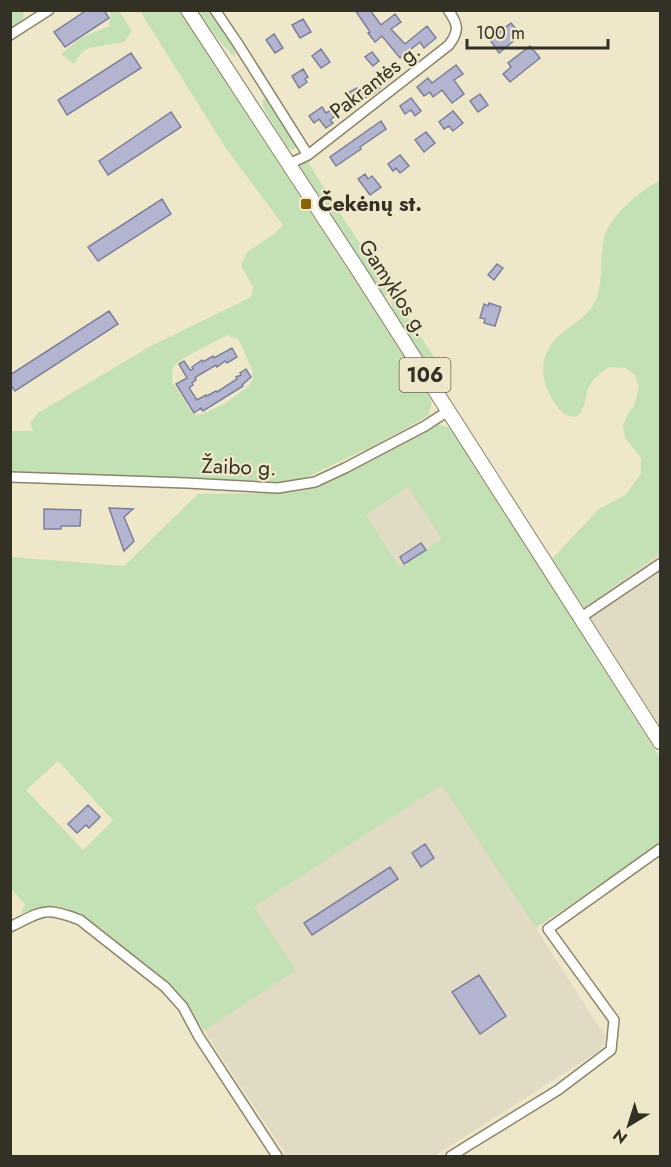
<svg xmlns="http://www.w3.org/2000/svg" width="671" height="1167" viewBox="0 0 671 1167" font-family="Jost,sans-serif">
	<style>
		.industrial { fill: #e1dac4 }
		.green { fill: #c4e1b5; fill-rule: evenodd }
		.building { fill: #b2b4d0; stroke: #7d809a; stroke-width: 1.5 }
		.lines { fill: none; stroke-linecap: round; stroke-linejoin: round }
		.minor-casing { stroke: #8c8469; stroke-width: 12 }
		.primary-casing { stroke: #8c8469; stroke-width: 16 }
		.minor { stroke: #fff; stroke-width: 9 }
		.primary { stroke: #fff; stroke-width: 14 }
		.poi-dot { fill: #8a6303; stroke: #efe7ca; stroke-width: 2 }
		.labels { text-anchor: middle; stroke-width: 4.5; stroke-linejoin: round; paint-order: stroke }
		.shield { fill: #efe7ca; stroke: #6b6756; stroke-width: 1.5 }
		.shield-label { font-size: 20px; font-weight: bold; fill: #333025 }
		.street-label { font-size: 21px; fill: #333025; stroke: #efe7ca }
		.poi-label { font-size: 21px; font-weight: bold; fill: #333025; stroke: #efe7ca; text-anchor: start }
	</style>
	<rect width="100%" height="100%" fill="#efe7ca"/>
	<path class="industrial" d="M408,487L443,539L400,567L366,515Z
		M660,553V726L584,608Z
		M443,784L605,1036L604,1043L599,1051L434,1156H287L204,1031L295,970L253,908Z"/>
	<path class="green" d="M11,10L22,11L24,14L22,21L11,29Z
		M109,11H119L132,31L124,42L89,48L82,52L74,64L61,54L81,38L109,26L111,13Z
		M140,11H180L418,378L432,403L428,416L366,450H364L305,478L286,482L267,483L11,472V431H33L30,423L38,413L149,347L251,297L253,287L241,266L247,252L274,234L283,225L225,147ZM227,335L239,340L252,370L253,379L248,387L224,404L200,415L193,414L172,382L173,367L182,359Z
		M198,11H211L234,45L235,57C220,44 209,27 198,11Z
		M263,99H267C279,108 293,132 296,147L293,150L287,147L263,107Z
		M303,161L308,162L340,213L391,291L384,297L301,170L300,163Z
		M660,180V553L584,608L552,559L599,509L625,495L641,474V458L625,438L623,426L627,415L634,406L639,387L635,375L625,368L609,367C602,372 594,377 590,385C584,396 587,408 576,417C563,416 559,410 552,399C538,375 540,351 562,333C575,322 591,315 597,297C603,280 600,260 603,242C607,217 640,191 660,180Z
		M393,294L432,354L438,365L435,376L393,312L390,297Z
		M434,425C444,425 448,426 455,433L660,758V843L536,928L442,785L254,907L296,970L204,1031L185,1004L79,915C52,902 49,906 21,914L25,904L11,889V557L124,566L198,494L287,493L306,490L326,482ZM408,487L442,539L400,567L366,515ZM58,761L113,820L83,850L26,790Z"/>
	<path class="building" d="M87,10H104L109,18L65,47L54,32Z
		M355,10H370L381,25L395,14L401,22L391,29L405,44L427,26L436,38L424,48L420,42L400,58L382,36L375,42L368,33L370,32Z
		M303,19L311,32L300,38L292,25Z
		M511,23L521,35L499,53L490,40Z
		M274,34L283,48L275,53L266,40Z
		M530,46L540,58L510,82L503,74L511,67L508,63Z
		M321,49L330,62L321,68L312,56Z
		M372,52L379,61L373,66L365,57Z
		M131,53L141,68L67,115L58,100Z
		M456,65L463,74L454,80L464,94L452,103L442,90L433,97L430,92L424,96L417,87L428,78L432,83Z
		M303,69L308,77L305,79L307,82L299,88L292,76Z
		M375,82L380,88L374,93L356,103L349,92L357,88L361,94Z
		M480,94L488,105L478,112L470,101Z
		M411,98L421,111L415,116L411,110L405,114L400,106Z
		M322,107L326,113L331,110L335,116L330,120L333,123L326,128L319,119L314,123L309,116Z
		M453,111L463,123L453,131L449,126L444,129L439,122Z
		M171,112L181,127L108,175L99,161Z
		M381,121L386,129L360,147L361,149L336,166L330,157Z
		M426,132L435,143L424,152L415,140Z
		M400,155L409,166L400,173L396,168L393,171L388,164Z
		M365,174L368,179L372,176L381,187L370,195L358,179Z
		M162,199L171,214L98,261L88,247Z
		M497,264L503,268L494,280L488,275Z
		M489,303L501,307L495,326L484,323L485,319L480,318L484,304L488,306Z
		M109,311L118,324L15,391L10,384V375Z
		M232,348L237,357L227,363L225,361L217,367L216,365L199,375L195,378L196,380L192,383L193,385L189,388L197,400L206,395L207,396L216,391L217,392L237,379L236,377L241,375L240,373L246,369L251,377L242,385L243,386L203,411L201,408L194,413L176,384L187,378L179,364L184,361L190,370L193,369L192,367L202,360L203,362L213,356L214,358Z
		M109,508L133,509L124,517L134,541L124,551Z
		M44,509L81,510L80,526H61V529H44Z
		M421,543L426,550L404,564L400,557Z
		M88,805L100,817L89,828L86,825L77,833L68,824Z
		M425,844L434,858L421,867L412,853Z
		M390,867L398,879L312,935L304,923Z
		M479,975L506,1016L480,1034L452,992Z"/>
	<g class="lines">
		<g class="minor-casing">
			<path id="minor" d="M215,10L238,44L308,155
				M10,35L49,10
				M289,164L308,155L449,45C459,31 459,25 448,10
				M10,477L187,483L278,488L315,482L345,468L425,426L448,411
				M580,618L660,564
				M10,927C43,911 44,906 80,920L165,987L183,1007L199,1037L277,1156
				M451,1156L558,1090L611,1050L614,1020L548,929L660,849"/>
		</g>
		<g class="primary-casing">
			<path id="primary" d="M188,10L360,273L660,742"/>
		</g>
		<use href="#minor" class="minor"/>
		<use href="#primary" class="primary"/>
	</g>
	<rect class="poi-dot" x="300" y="198" width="12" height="12" rx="3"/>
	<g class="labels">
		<rect class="shield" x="399.5" y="358" width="51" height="34" rx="4.5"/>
		<g class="shield-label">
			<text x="425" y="382">106</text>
		</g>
		<g class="street-label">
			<text transform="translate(375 81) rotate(-38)" y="7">Pakrantės g.</text>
			<text transform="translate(394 288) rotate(57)" y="7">Gamyklos g.</text>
			<text transform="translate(239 467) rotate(2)" y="7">Žaibo g.</text>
		</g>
		<g class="poi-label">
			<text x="318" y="211">Čekėnų st.</text>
		</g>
	</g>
	<rect width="671" height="1167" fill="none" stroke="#333025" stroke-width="24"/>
	<g transform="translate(629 1125) rotate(218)" stroke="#efe7ca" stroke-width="4.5" paint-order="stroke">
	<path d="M0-4.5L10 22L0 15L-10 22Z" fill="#333025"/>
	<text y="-9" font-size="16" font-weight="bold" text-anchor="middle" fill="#333025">N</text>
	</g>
	<path d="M467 39v9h141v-9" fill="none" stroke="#333025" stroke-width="3"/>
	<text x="476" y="39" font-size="18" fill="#333025" stroke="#efe7ca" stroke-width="4.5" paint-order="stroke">100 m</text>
</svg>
